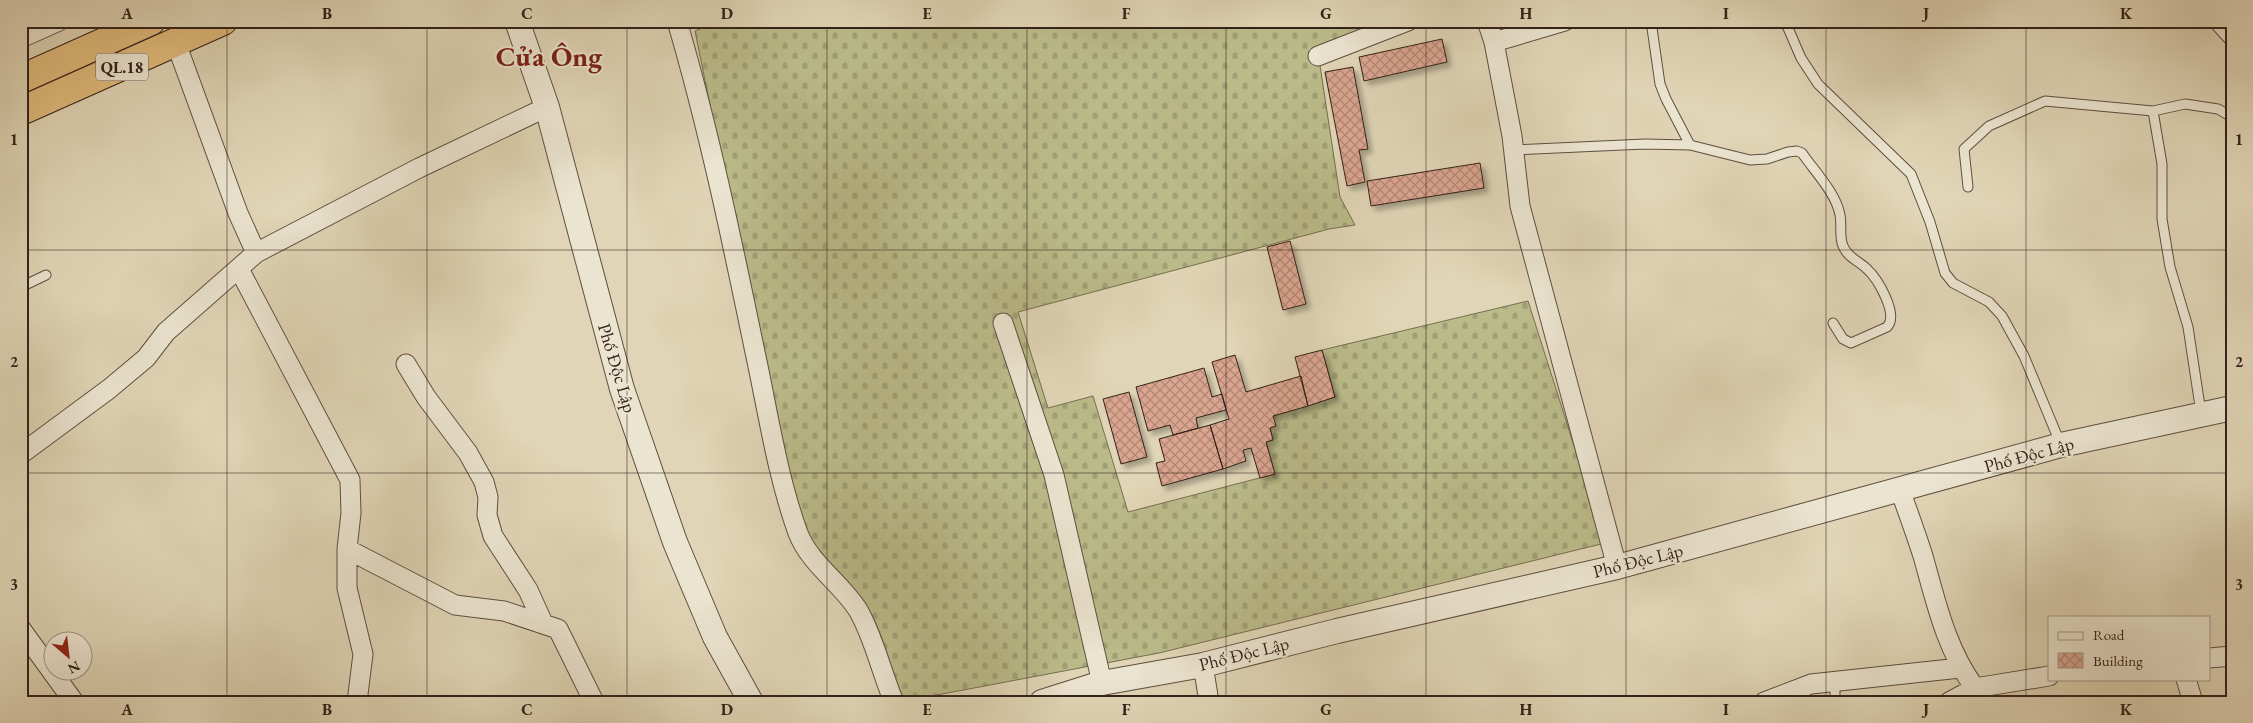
<svg xmlns="http://www.w3.org/2000/svg" width="2253" height="723" viewBox="0 0 2253 723" font-family="'EB Garamond',serif">
	<style>
		.cemetery { fill: url(#cemetery-stones); stroke: #766e51 }
		.building { fill: url(#building-cross-hatch); stroke: #332119; filter: url(#shadow) }
		.lines { fill: none; stroke-linecap: round; stroke-linejoin: round }
		.service-casing { stroke: #5e4e40; stroke-width: 11 }
		.minor-casing { stroke: #5e4e40; stroke-width: 21 }
		.tertiary-casing { stroke: #5e4e40; stroke-width: 26 }
		.trunk-casing { stroke: #332119; stroke-width: 30 }
		.service { stroke: #ebe4d0; stroke-width: 9 }
		.minor { stroke: #ebe4d0; stroke-width: 19 }
		.tertiary { stroke: #ebe4d0; stroke-width: 24 }
		.trunk { stroke: #e0ba7b; stroke-width: 28 }
		.grid { fill: none; stroke: #332119; stroke-width: 1; stroke-opacity: 0.55 }
		.labels { text-anchor: middle; stroke-width: 4; stroke-linejoin: round; paint-order: stroke }
		.shield { fill: #ebe4d0; stroke: #6a5c50; stroke-width: 1 }
		.shield-label { font-size: 16px; font-weight: bold; fill: #332119 }
		.street-label { font-size: 18px; fill: #332119; stroke: #ebe4d0 }
		.town-label { font-size: 28px; font-weight: bold; fill: #7a1f14; stroke: #ebe4d0 }
		.neatline { fill: none; stroke: #332119; stroke-width: 2 }
		.grid-label { font-size: 16px; text-anchor: middle; font-weight: bold; fill: #332119 }
	</style>
	<defs>
		<pattern id="cemetery-stones" width="16" height="16" patternUnits="userSpaceOnUse" patternTransform="scale(1.25)"><rect width="16" height="16" fill="#babb89"/><path d="M2 7V4a2 2 0 0 1 4 0v3zM10 15v-3a2 2 0 0 1 4 0v3z" fill="#a0a076"/></pattern>
		<pattern id="building-cross-hatch" width="8" height="8" patternUnits="userSpaceOnUse" patternTransform="scale(1.25)"><rect width="8" height="8" fill="#dba590"/><path d="M0 0l8 8M0 8l8-8" fill="none" stroke="#b28675"/></pattern>
		<filter id="shadow"><feDropShadow dx="4.5" dy="4.5" stdDeviation="2.5" flood-color="#0004"/></filter>
	</defs>
	<rect width="100%" height="100%" fill="#e0d5b6"/>
	<filter id="stains"><feTurbulence type="fractalNoise" baseFrequency=".004" numOctaves="4"/><feColorMatrix values="0 0 0 0 .2 0 0 0 0 .09 0 0 0 0 .02 0 0 0 .5 -.17"/></filter>
	<radialGradient id="worn" r=".72"><stop offset=".6" stop-color="#630" stop-opacity="0"/><stop offset="1" stop-color="#630" stop-opacity=".3"/></radialGradient>
	<path class="cemetery" d="M718,21H1358L1362,36L1319,59L1340,197L1355,225L1329,229L1018,312L1048,408L1093,396L1128,512L1275,474L1266,442L1273,440L1270,428L1273,416L1335,397L1322,350L1528,301L1605,543L1159,653L900,702L811,544L795,502L762,362L695,31Z"/>
	<path class="building" d="M1442,39L1447,62L1364,81L1359,57Z
		M1353,67L1368,149L1359,150L1365,182L1347,186L1325,72Z
		M1480,163L1484,188L1371,206L1367,181Z
		M1290,241L1306,304L1283,310L1267,247Z
		M1322,350L1335,397L1308,406L1295,357Z
		M1235,355L1246,392L1301,376L1308,406L1273,416L1276,426L1270,428L1273,440L1266,442L1275,474L1260,478L1251,448L1243,450L1246,461L1223,469L1210,425L1229,419L1212,362Z
		M1204,368L1212,397L1222,394L1226,410L1196,418L1198,428L1173,435L1170,425L1148,431L1136,387Z
		M1129,392L1147,457L1121,464L1103,399Z
		M1210,425L1223,469L1162,486L1156,463L1165,461L1159,439Z"/>
	<g class="lines">
		<g class="service-casing">
			<path id="service" d="M1651,21L1660,84L1666,99L1690,145
				M1785,21L1801,58L1818,84L1911,174L1930,222L1945,273L1953,283L1989,302L2002,316L2024,356L2061,445
				M2212,21L2232,43
				M2153,111L2162,164V219L2170,267L2188,327L2201,413
				M1514,150L1645,144L1690,145L1750,160L1767,159L1788,152L1797,151L1802,153C1815,172 1836,193 1840,215C1842,225 1839,237 1843,246C1848,258 1859,261 1867,269C1878,279 1899,315 1887,327L1851,343L1843,339L1833,323
				M1968,187L1964,149L1989,126L2045,101L2153,111L2185,104L2218,109L2232,117
				M21,287L46,275
				M1835,702V680"/>
		</g>
		<g class="minor-casing">
			<path id="minor" d="M677,21C709,130 732,241 755,352C768,412 777,475 798,533C810,564 841,583 858,610C873,635 882,674 894,702
				M1487,21L1494,42L1512,136L1520,206L1617,567
				M21,38L59,21
				M1494,42L1565,21
				M176,43L238,213L256,253
				M1318,56L1408,21
				M239,269L350,480L351,513L347,549L455,605L504,611L558,629L594,702
				M1003,323L1054,475L1102,683
				M406,364L426,397L468,453L484,482L488,497L487,515L493,536L528,590L543,623
				M21,454L109,389L146,358L166,332L256,253L419,168L547,107
				M1900,490C1908,512 1916,534 1923,556C1936,602 1946,649 1975,688L1949,702
				M347,549V588L363,654L357,702
				M21,629L74,702
				M2209,658L2232,656
				M1203,665L1209,702
				M2186,679L2193,702
				M1975,688L2049,676
				M1764,702L1811,684L1960,668"/>
		</g>
		<g class="tertiary-casing">
			<path id="tertiary" d="M517,21L547,107L622,389L675,542L715,637L751,702
				M1042,702L1102,683L1203,665L1337,631L1617,567L2061,445L2232,408"/>
		</g>
		<g class="trunk-casing">
			<path id="trunk" d="M21,79L151,21
				M21,111L223,21"/>
		</g>
		<use href="#service" class="service"/>
		<use href="#minor" class="minor"/>
		<use href="#tertiary" class="tertiary"/>
		<use href="#trunk" class="trunk"/>
	</g>
	<path class="grid" d="M227,21V702M427,21V702M627,21V702M827,21V702M1027,21V702M1226,21V702M1426,21V702M1626,21V702M1826,21V702M2026,21V702M21,250H2232M21,473H2232"/>
	<g class="labels">
		<rect class="shield" x="96" y="53.5" width="52" height="27" rx="4"/>
		<g class="shield-label">
			<text x="122" y="73">QL.18</text>
		</g>
		<g class="street-label">
			<text transform="translate(617 368) rotate(73)" y="6">Phố Độc Lập</text>
			<text transform="translate(2029 455) rotate(-15)" y="6">Phố Độc Lập</text>
			<text transform="translate(1638 561) rotate(-14)" y="6">Phố Độc Lập</text>
			<text transform="translate(1244 654) rotate(-14)" y="6">Phố Độc Lập</text>
		</g>
		<g class="town-label">
			<text x="549" y="66">Cửa Ông</text>
		</g>
	</g>
	<rect width="2253" height="723" fill="none" stroke="#e0d5b6" stroke-width="55"/>
	<rect x="2048" y="616" width="162" height="65" fill="#ebe4d0" stroke="#a19687"/>
	<rect x="2058" y="632" width="25" height="8" fill="#ebe4d0" stroke="#a19687"/>
	<text x="2093" y="640" font-size="15" fill="#332119">Road</text>
	<rect x="2058" y="653" width="25" height="15" fill="url(#building-cross-hatch)" stroke="#a19687"/>
	<text x="2093" y="666" font-size="15" fill="#332119">Building</text>
	<g transform="translate(68 656) rotate(152)"><circle r="24" fill="#ebe4d0" stroke="#a19687"/>
	<path d="M0-4L9 19L0 12L-9 19Z" fill="#8f2418"/>
	<text y="-8" font-size="14" font-weight="bold" text-anchor="middle" fill="#332119">N</text>
	</g>
	<rect x="28" y="28" width="2198" height="668" class="neatline"/>
	<g class="grid-label">
		<text x="127" y="19">A</text>
		<text x="327" y="19">B</text>
		<text x="527" y="19">C</text>
		<text x="727" y="19">D</text>
		<text x="927" y="19">E</text>
		<text x="1126" y="19">F</text>
		<text x="1326" y="19">G</text>
		<text x="1526" y="19">H</text>
		<text x="1726" y="19">I</text>
		<text x="1926" y="19">J</text>
		<text x="2126" y="19">K</text>
		<text x="14" y="145">1</text>
		<text x="2239" y="145">1</text>
		<text x="14" y="367">2</text>
		<text x="2239" y="367">2</text>
		<text x="14" y="590">3</text>
		<text x="2239" y="590">3</text>
		<text x="127" y="715">A</text>
		<text x="327" y="715">B</text>
		<text x="527" y="715">C</text>
		<text x="727" y="715">D</text>
		<text x="927" y="715">E</text>
		<text x="1126" y="715">F</text>
		<text x="1326" y="715">G</text>
		<text x="1526" y="715">H</text>
		<text x="1726" y="715">I</text>
		<text x="1926" y="715">J</text>
		<text x="2126" y="715">K</text>
	</g>
	<rect width="100%" height="100%" filter="url(#stains)"/>
	<rect width="100%" height="100%" fill="url(#worn)"/>
</svg>
